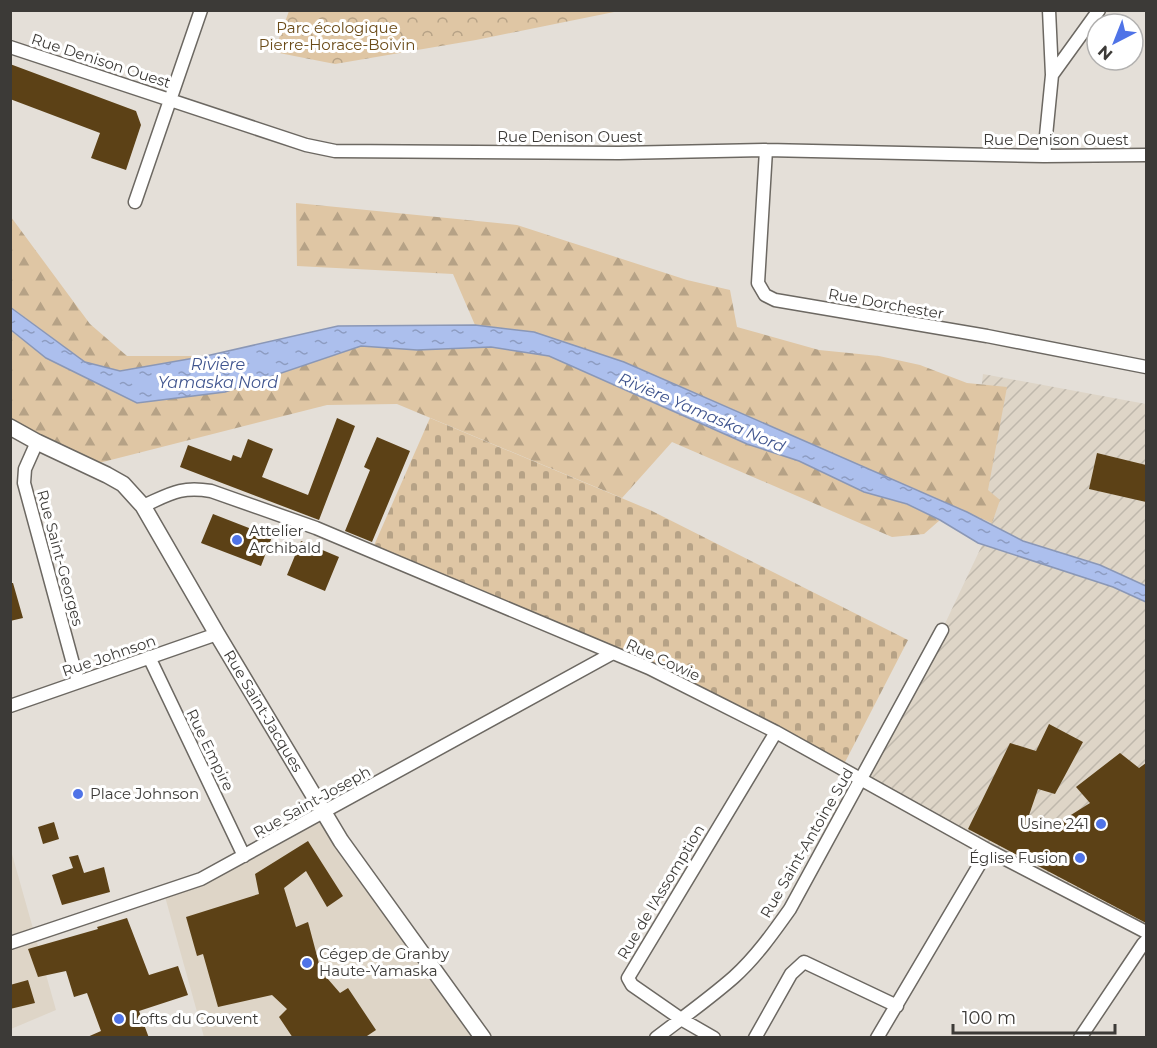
<svg xmlns="http://www.w3.org/2000/svg" width="1157" height="1048" viewBox="0 0 1157 1048" font-family="Montserrat,sans-serif">
	<style>
		.built { fill: #ded5c7 }
		.industrial { fill: url(#industrial-furrows) }
		.forest { fill: url(#forest-firs) }
		.cemetery { fill: url(#cemetery-stones) }
		.park { fill: url(#park-crowns) }
		.water { fill: url(#water-ripples); stroke: #8a97b6; stroke-width: 1.5 }
		.building { fill: #5c4116 }
		.lines { fill: none; stroke-linecap: round; stroke-linejoin: round }
		.minor-casing { stroke: #6c6862; stroke-width: 15 }
		.major-casing { stroke: #6c6862; stroke-width: 18 }
		.minor { stroke: #fff; stroke-width: 12 }
		.major { stroke: #fff; stroke-width: 15 }
		.poi-dot { fill: #4f73e7; stroke: #fff; stroke-width: 2 }
		.labels { text-anchor: middle; stroke-width: 6; stroke-linejoin: round; paint-order: stroke }
		.park-label { font-size: 15px; fill: #6b4b18; stroke: #fff }
		.street-label { font-size: 15px; fill: #3c3a37; stroke: #fff }
		.poi-label { font-size: 15px; fill: #3c3a37; stroke: #fff; text-anchor: start }
		.water-label { font-size: 16px; font-style: italic; fill: #3f548e; stroke: #fff }
	</style>
	<defs>
		<pattern id="industrial-furrows" width="10" height="10" patternUnits="userSpaceOnUse" patternTransform="scale(1.5)"><rect width="10" height="10" fill="#ded5c7"/><path d="M-1 1l2-2M0 10L10 0M9 11l2-2" fill="none" stroke="#bfb8ac"/></pattern>
		<pattern id="forest-firs" width="22" height="20" patternUnits="userSpaceOnUse" patternTransform="scale(1.5)"><rect width="22" height="20" fill="#dfc6a4"/><path d="M5 1l3.5 6h-7zM16 11l3.5 6h-7z" fill="#b6a286"/></pattern>
		<pattern id="cemetery-stones" width="16" height="16" patternUnits="userSpaceOnUse" patternTransform="scale(1.5)"><rect width="16" height="16" fill="#dfc6a4"/><path d="M2 7V4a2 2 0 0 1 4 0v3zM10 15v-3a2 2 0 0 1 4 0v3z" fill="#b6a286"/></pattern>
		<pattern id="park-crowns" width="20" height="18" patternUnits="userSpaceOnUse" patternTransform="scale(1.5)"><rect width="20" height="18" fill="#dfc6a4"/><path d="M2 6a3 3 0 1 1 6 0M12 15a3 3 0 1 1 6 0" fill="none" stroke="#b6a286"/></pattern>
		<pattern id="water-ripples" width="26" height="14" patternUnits="userSpaceOnUse" patternTransform="scale(1.5)"><rect width="26" height="14" fill="#acbfed"/><path d="M2 4q2-2 4 0t4 0M15 11q2-2 4 0t4 0" fill="none" stroke="#8d9cc1"/></pattern>
	</defs>
	<rect width="100%" height="100%" fill="#e4dfd8"/>
	<path class="built" d="M324,813L476,1038L204,1037L164,893Z
		M10,847L56,1010L11,1029H10Z"/>
	<path class="industrial" d="M983,374L1146,404V932L862,780L942,630L992,524L967,512Z"/>
	<path class="forest" d="M296,203L517,225L687,280L730,290L737,327L819,350L879,356L920,365L967,383L1007,387L988,490L1000,500L992,523L624,362L534,332L475,325L453,274L297,266Z
		M11,217L90,324L127,356H206L120,371L85,362L11,307Z
		M10,330L46,358L225,392L361,346L417,350L491,347L549,356L747,444L799,461L864,492L906,504L940,520L924,534L892,537L672,442L622,498L397,404L327,405L91,465L11,427Z"/>
	<path class="cemetery" d="M430,418L650,510L908,640L842,768L649,668L372,550Z"/>
	<path class="park" d="M289,11V10L619,11L476,40L335,64L274,52Z"/>
	<path class="water" d="M10,307L85,362L120,371L206,356L338,326L475,325L534,332L624,362L967,512L1023,541L1100,565L1146,586V602L1113,587L978,543L940,520L907,504L864,492L799,461L747,444L549,356L491,347L417,350L361,346L225,392L137,403L46,358L11,330Z"/>
	<path class="building" d="M10,64L136,111L141,125L126,170L91,158L100,133L10,99Z
		M337,418L355,426L319,520L180,467L188,445L231,461L233,455L241,458L248,439L273,449L262,477L308,495Z
		M377,437L410,451L372,542L345,531L370,470L364,467Z
		M1097,453L1146,465V502L1089,489Z
		M213,514L272,537L261,566L201,543Z
		M301,541L339,557L325,591L287,575Z
		M10,583H13L23,618L10,621Z
		M1049,724L1083,742L1055,794L1038,789L1028,818L1047,830L1090,803L1076,787L1120,753L1139,768L1146,763V923L968,829L1010,743L1036,751Z
		M54,822L59,839L43,844L38,827Z
		M308,841L343,896L327,907L306,871L284,888L296,927L308,922L321,971L340,993L348,988L376,1030L364,1038H293L279,1017L287,1009L272,995L218,1007L203,954L197,956L186,917L259,894L255,874Z
		M78,855L84,873L104,867L110,892L62,905L52,875L73,868L69,857Z
		M127,918L149,975L178,966L188,995L139,1011L149,1038H85L101,1031L87,993L74,997L66,971L38,977L28,949L98,929L97,927Z
		M28,980L35,1003L10,1009V985Z"/>
	<g class="lines">
		<g class="minor-casing">
			<path id="minor" d="M10,47L306,145L335,151L619,153L766,150L1044,156L1146,155
				M1052,75L1099,10
				M766,150L758,283L765,295L775,300L987,336L1146,367
				M1044,156L1052,75L1049,10
				M135,202L201,10
				M37,442L25,469L24,483L78,682
				M143,506C170,494 180,486 211,491L316,528L649,668L776,732L988,850L1146,932
				M149,657L244,856
				M10,706L217,634
				M10,943L201,879L613,653
				M656,1038C682,1018 709,999 734,977C756,957 773,933 790,909L942,630
				M714,1038L681,1019L632,985L628,978L776,732
				M755,1038L791,974L804,962L897,1006
				M877,1038L988,850
				M1080,1038L1143,944L1146,941"/>
		</g>
		<g class="major-casing">
			<g id="major">
				<path id="s1" d="M10,427L37,442L107,475L123,484L143,506L217,634L341,841L483,1038"/>
			</g>
		</g>
		<use href="#minor" class="minor"/>
		<use href="#major" class="major"/>
	</g>
	<g class="poi-dot">
		<circle cx="237" cy="540" r="6"/>
		<circle cx="78" cy="794" r="6"/>
		<circle cx="1101" cy="824" r="6"/>
		<circle cx="1080" cy="858" r="6"/>
		<circle cx="307" cy="963" r="6"/>
		<circle cx="119" cy="1019" r="6"/>
	</g>
	<g class="labels">
		<g class="park-label">
			<text x="337" y="33">Parc écologique<tspan x="337" dy="17">Pierre-Horace-Boivin</tspan></text>
		</g>
		<g class="street-label">
			<text transform="translate(101 61) rotate(18)" y="5">Rue Denison Ouest</text>
			<text x="570" y="142">Rue Denison Ouest</text>
			<text x="1056" y="145">Rue Denison Ouest</text>
			<text transform="translate(886 304) rotate(10)" y="5">Rue Dorchester</text>
			<text transform="translate(60 558) rotate(75)" y="5">Rue Saint-Georges</text>
			<text transform="translate(109 656) rotate(-19)" y="5">Rue Johnson</text>
			<text transform="translate(663 660) rotate(25)" y="5">Rue Cowie</text>
			<text dy="5" stroke="none"><textPath href="#s1" startOffset="394">Rue Saint-Jacques</textPath></text>
			<text transform="translate(210 750) rotate(64)" y="5">Rue Empire</text>
			<text transform="translate(312 802) rotate(-29)" y="5">Rue Saint-Joseph</text>
			<text transform="translate(807 843) rotate(-60)" y="5">Rue Saint-Antoine Sud</text>
			<text transform="translate(661 892) rotate(-59)" y="5">Rue de l'Assomption</text>
		</g>
		<g class="poi-label">
			<text x="249" y="536">Attelier<tspan x="249" dy="17">Archibald</tspan></text>
			<text x="90" y="799">Place Johnson</text>
			<text x="1089" y="829" text-anchor="end">Usine 241</text>
			<text x="1068" y="863" text-anchor="end">Église Fusion</text>
			<text x="319" y="959">Cégep de Granby<tspan x="319" dy="17">Haute-Yamaska</tspan></text>
			<text x="131" y="1024">Lofts du Couvent</text>
		</g>
		<g class="water-label">
			<text x="218" y="370">Rivière<tspan x="218" dy="18">Yamaska Nord</tspan></text>
			<text transform="translate(702 412) rotate(23)" y="6">Rivière Yamaska Nord</text>
		</g>
	</g>
	<rect width="1157" height="1048" fill="none" stroke="#3c3a37" stroke-width="24"/>
	<g transform="translate(1115 42) rotate(222)"><circle r="28" fill="#ffffff" stroke="#b1b0af" stroke-width="1.5"/>
	<path d="M0-4.5L10 22L0 15L-10 22Z" fill="#4f73e7"/>
	<text y="-9" font-size="16" font-weight="bold" text-anchor="middle" fill="#3c3a37">N</text>
	</g>
	<path d="M953 1024v9h162v-9" fill="none" stroke="#3c3a37" stroke-width="3"/>
	<text x="962" y="1024" font-size="18" fill="#3c3a37" stroke="#ffffff" stroke-width="4.5" paint-order="stroke">100 m</text>
</svg>
